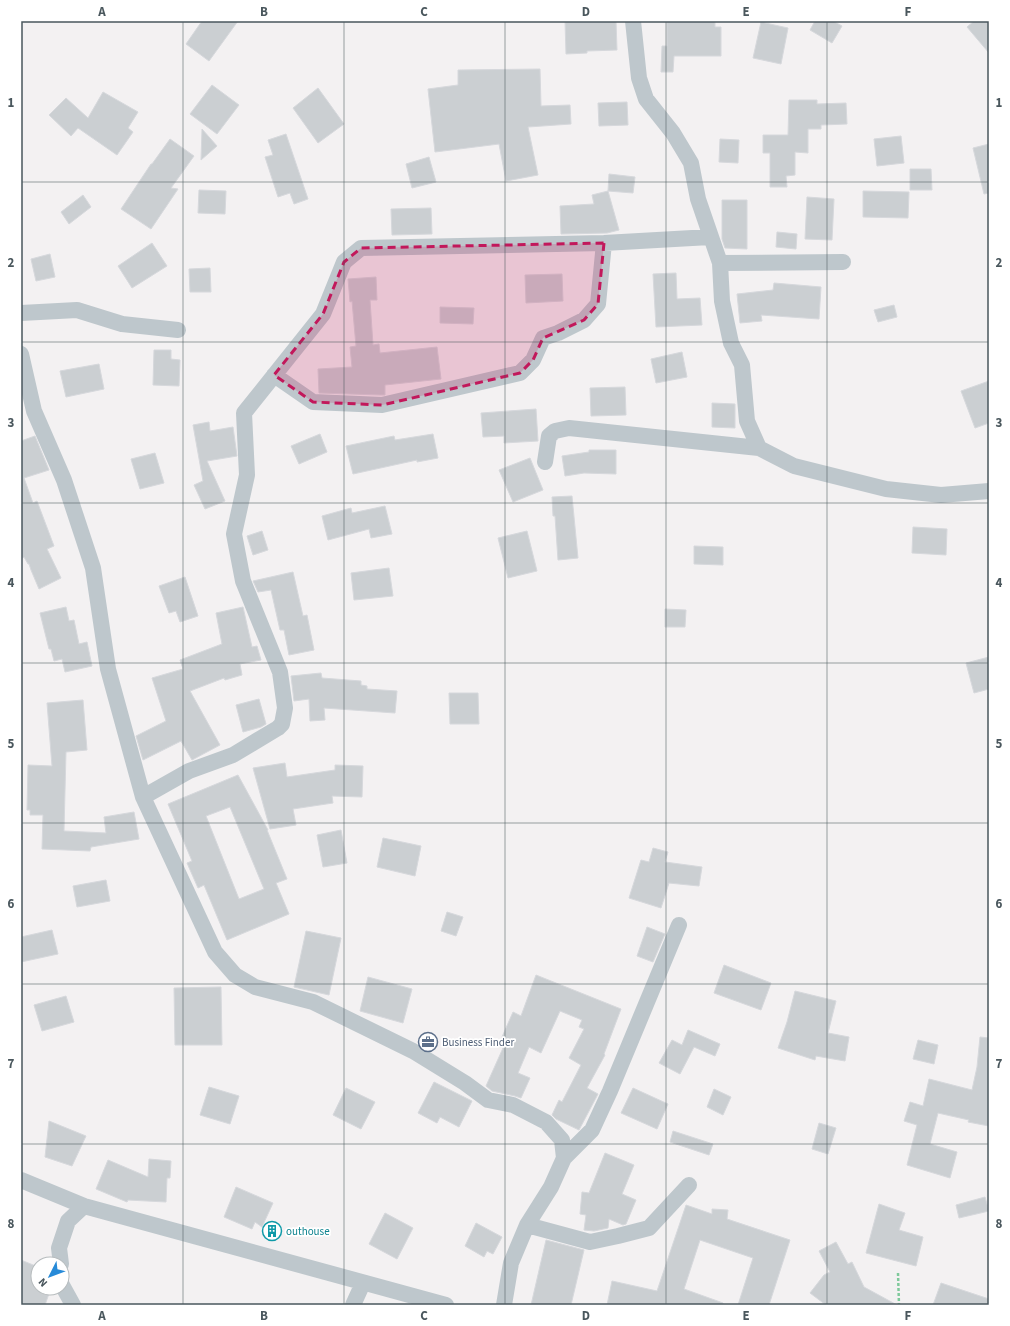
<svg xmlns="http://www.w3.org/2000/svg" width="1010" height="1326" viewBox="0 0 1010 1326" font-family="'Source Sans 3',sans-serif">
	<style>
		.building { fill: #cbcfd2; stroke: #d6d8dc; fill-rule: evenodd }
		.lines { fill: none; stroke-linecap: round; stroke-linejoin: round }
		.path { stroke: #7ec99b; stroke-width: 2.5; stroke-dasharray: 3 2; stroke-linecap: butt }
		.minor { stroke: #bec7cc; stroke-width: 16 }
		.marked { fill: #c2185b; fill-opacity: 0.2; stroke: #c2185b; stroke-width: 3; stroke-dasharray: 8 5; stroke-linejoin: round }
		.grid { fill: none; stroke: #4a575d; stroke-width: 1; stroke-opacity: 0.55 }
		.labels { text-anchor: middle; stroke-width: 3.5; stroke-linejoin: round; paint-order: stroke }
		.service-label { font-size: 11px; fill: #4e5e75; stroke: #fff; text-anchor: start }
		.culture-label { font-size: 11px; fill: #0d838f; stroke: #fff; text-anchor: start }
		.neatline { fill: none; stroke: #4a575d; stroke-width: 1.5 }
		.grid-label { font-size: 13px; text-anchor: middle; font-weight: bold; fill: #4a575d }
	</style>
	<rect width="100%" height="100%" fill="#f3f1f2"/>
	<path class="building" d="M202,21H238L209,61L186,44Z
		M565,21H616L617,50L587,51V53L566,54Z
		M667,21H715V27H721V56H674L673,72H661L662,46H667Z
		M815,21H833L842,26L832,43L810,30Z
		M974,21H989V53L967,27Z
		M761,22L788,28L781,64L753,58Z
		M540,69L541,106L570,105L571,124L528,127L538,175L506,181L499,144L435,152L428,89L458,85V70Z
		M212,85L239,105L217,134L190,114Z
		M318,88L344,124L318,143L293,108Z
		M103,92L138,112L128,128L133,132L117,155L78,128L71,136L49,115L66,98L88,118Z
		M789,100H817V104L846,103L847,124L821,125V129H808V153L795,152V175L786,176L787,187H770V153H763V135H788Z
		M627,102L628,125L599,126L598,103Z
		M202,129L217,146L201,160Z
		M286,134L308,199L294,204L290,193L278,197L265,157L273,155L268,140Z
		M901,136L904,163L877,166L874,139Z
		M170,139L194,156L171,188L178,189L151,229L121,209L151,164H152Z
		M720,139L739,140L738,163L719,162Z
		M989,144V193L984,194L973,148Z
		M429,157L436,182L412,188L406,164Z
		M910,169H931L932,190H910Z
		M609,174L635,177L633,193L608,191Z
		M199,190L226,191L225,214L198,213Z
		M608,191L619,230L607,233L561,234L560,206L594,204L592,195Z
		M863,191L909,192L908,218L863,217Z
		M83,195L91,207L69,224L61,212Z
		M807,197L834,199L832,240L805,239Z
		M722,200H747V249L725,248L722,239Z
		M431,208L432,234L392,235L391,209Z
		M777,232L797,234L796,249L776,247Z
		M152,243L167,266L132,288L118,266Z
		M50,254L55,277L36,281L31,259Z
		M210,268L211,292H190L189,269Z
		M676,273L677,299L700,298L702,325L656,327L653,274Z
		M562,274L563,301L526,303L525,275Z
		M376,277L377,300H370L373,345L379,344L380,353L437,347L441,379L385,385V395H381L319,393L318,369L352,367L350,347L356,346L352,301L350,302L348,279Z
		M774,283L821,287L819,319L761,315L762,321L740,323L737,294L773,290Z
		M894,305L897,317L878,322L874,310Z
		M440,307L474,308L473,324L440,323Z
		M154,350H171V359L180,360L179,386L153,385Z
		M682,352L687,377L656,383L651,359Z
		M99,364L104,389L66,397L60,371Z
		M989,381V423L975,428L961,391Z
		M625,387L626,415L591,416L590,388Z
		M712,403L735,404V428L712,427Z
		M536,409L538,441L504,443V436L483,437L481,413Z
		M209,422L210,431L233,427L237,456L207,461L225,501L205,509L194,485L203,481L193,425Z
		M320,434L327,452L299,464L291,446Z
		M433,434L438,458L417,462V460L353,474L346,446L394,436L395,440Z
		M35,436L49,470L24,478L33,503L37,501L54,546L47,549L61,578L39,589L31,570L29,564H28L24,557L21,559V441Z
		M589,450H616V474L584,473L565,476L562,456L589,452Z
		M155,453L164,483L140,489L131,459Z
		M530,458L543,490L513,502L499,470Z
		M572,496L578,558L558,560L555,516H553L552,497Z
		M385,506L392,534L371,538L369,529L328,540L322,516L351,508L352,513Z
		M913,527L947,529L946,555L912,553Z
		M262,531L268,550L253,555L247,536Z
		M527,531L537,571L508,578L498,538Z
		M694,546L723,547V565L694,564Z
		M389,568L393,596L354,600L351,573Z
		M293,572L303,616L307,615L314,650L289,655L284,630H280L271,590L258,592L253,581Z
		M185,577L198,616L180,622L176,611L169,613L159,586Z
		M66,607L69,621L74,620L79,644L87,642L92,666L65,672L62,659L54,661L51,649H49L40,613Z
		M243,607L252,647L257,646L261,660L240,664L242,675L225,680L224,678L190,691L220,745L192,760L181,741L143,760L136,736L166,721L152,678L183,669L180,660L222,644L216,613Z
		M665,609L686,610L685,627H665Z
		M989,657V689L974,693L966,663Z
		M321,673L322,678L361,681V685L367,686V689L397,691L395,713L324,708L325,720L310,721L309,699L294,701L291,676Z
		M449,693H478L479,724H450Z
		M259,699L266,724L261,727L243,732L236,705Z
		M83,700L87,750L66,752L64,831L106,833L104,817L134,812L139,839L91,847L90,851L42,849L43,815H30V810H27L28,765L52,766L47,703Z
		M285,763L287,777L335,770V765L363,766L362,797L332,796L333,803L293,809L296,825L270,829L253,768Z
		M238,775L268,830H267L287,879L276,883L289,914L227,940L204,885L198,888L187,863L192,861L168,804ZM230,807L264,889L239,899L206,816Z
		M341,830L347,863L323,867L317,835Z
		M383,838L421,846L415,876L377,867Z
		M653,848L668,852L665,862L702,867L699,886L669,883L661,908L629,898L641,860L649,862Z
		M106,880L110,901L77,907L73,886Z
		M447,912L463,917L456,936L441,931Z
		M647,927L665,934L653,962L637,956Z
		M52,930L58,954L21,962V937Z
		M306,931L341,938L329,995L294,987Z
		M724,965L771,983L761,1010L714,993Z
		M536,975L621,1009L604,1054L605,1055L587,1088L598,1094L579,1130L556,1119L552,1115L559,1100L562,1102L581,1065L569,1058L584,1029L579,1027L582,1020L560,1011L541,1053L529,1047L518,1073L530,1078L521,1098L515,1096L492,1091L486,1086L503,1048L498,1046L513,1012L521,1016Z
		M368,977L412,989L403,1023L360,1011Z
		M221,987L222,1045H175L174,988Z
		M795,991L836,1001L828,1033L849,1037L845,1061L816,1056L815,1060L778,1048L787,1022Z
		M66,996L74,1022L42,1031L34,1005Z
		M688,1030L720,1044L715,1056L694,1047L680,1074L659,1063L672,1040L682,1045Z
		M980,1037L989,1038V1126L968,1122L969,1120L938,1113L930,1144L957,1152L950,1178L907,1165L917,1125L904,1121L910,1102L923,1106L929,1079L972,1090L977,1067Z
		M918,1040L938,1045L934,1064L913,1059Z
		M434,1082L472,1101L459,1127L440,1117L437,1123L418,1113Z
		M209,1087L239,1096L230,1124L200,1115Z
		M346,1088L375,1102L361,1129L333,1115Z
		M633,1088L668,1104L657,1129L621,1113Z
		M714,1089L731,1097L723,1115L707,1107Z
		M49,1121L86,1136L72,1166L45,1157Z
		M819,1123L836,1128L828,1154L812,1149Z
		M673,1131L713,1144L709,1155L670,1142Z
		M605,1153L634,1165L622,1194L636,1200L626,1224L623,1225L609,1219L608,1228L594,1231L584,1230L586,1215L580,1214L582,1192L589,1193Z
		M149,1159L171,1161L170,1178H167L166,1202L128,1200L127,1202L96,1189L108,1160L148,1177Z
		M236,1187L273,1203L262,1227L255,1222L252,1229L224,1217Z
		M985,1197L989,1211L959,1218L956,1205Z
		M879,1204L905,1213L899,1230L923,1237L916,1266L866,1253Z
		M686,1205L712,1214V1209L728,1210L727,1219L790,1240L769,1305H738L753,1258L700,1240L684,1289L723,1303V1305H607L612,1281L657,1291Z
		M385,1213L413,1228L397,1259L369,1244Z
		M476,1223L502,1237L493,1254L487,1251L484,1257L465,1246Z
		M546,1240L584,1250L571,1305H531Z
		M836,1242L848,1264L852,1262L864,1287L897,1305H826L810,1293L824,1275L830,1272L819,1251Z
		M21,1260L38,1267V1288H51L45,1305H21Z
		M941,1283L989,1299V1305H933Z"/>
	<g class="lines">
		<path class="path" d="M898,1273L899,1305"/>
		<path class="minor" d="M633,21L639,78L646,99L673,133L691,163L698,199L720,263L722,301L731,343L742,365L747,421L759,448L794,466L886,489L941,495L989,491
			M720,263L843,262
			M21,313L77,310L122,324L178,330
			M21,354L34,411L64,480L93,568L108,669L143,797L215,952L235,975L255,987L313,1002L413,1051L465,1083L488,1100L513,1105L546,1122L562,1140L564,1158L551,1187L527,1225L511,1263L504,1305
			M274,375L313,402L382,405L520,373L533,360L543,338L558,333L584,320L598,304L604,243
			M545,462L549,436L555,431L569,428L759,448
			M143,797L189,771L233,755L278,728L282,724L285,708L280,672L243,581L234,534L247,475L244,413L323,314L344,262L361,248L604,243L710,237
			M564,1158L592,1130L610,1091L679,925
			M21,1180L84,1206L446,1305
			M527,1225L590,1242L618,1236L649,1228L689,1185
			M61,1264L59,1248L68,1221L84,1206
			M62,1285L73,1305
			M353,1305L363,1283"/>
	</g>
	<path class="marked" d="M604,243L598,304L584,320L543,338L533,360L520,373L382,405L313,402L274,375L323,314L344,262L361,248Z"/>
	<path class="grid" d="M183,21V1305M344,21V1305M505,21V1305M666,21V1305M827,21V1305M21,182H989M21,342H989M21,503H989M21,663H989M21,823H989M21,984H989M21,1144H989"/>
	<defs>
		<g id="office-ring" transform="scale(1)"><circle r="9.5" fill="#fff" stroke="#5c6f8a" stroke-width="1.5"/><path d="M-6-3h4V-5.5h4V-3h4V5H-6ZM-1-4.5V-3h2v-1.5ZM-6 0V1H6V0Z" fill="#5c6f8a"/></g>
		<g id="building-ring" transform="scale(1)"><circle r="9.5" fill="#fff" stroke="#0f9aa8" stroke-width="1.5"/><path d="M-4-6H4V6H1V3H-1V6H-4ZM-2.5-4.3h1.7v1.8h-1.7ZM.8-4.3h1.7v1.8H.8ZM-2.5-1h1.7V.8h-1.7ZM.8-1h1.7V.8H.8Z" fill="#0f9aa8"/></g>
	</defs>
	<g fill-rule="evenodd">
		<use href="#office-ring" x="428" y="1042"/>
		<use href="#building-ring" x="272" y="1231"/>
	</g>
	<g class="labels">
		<g class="service-label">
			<text x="442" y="1046">Business Finder</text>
		</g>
		<g class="culture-label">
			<text x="286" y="1235">outhouse</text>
		</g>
	</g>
	<rect width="1010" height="1326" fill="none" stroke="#ffffff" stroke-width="44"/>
	<g transform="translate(50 1276) rotate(228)"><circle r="19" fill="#ffffff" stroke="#b7bcbe"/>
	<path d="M0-3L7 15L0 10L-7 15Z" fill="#278ad8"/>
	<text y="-6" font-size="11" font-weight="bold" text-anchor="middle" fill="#4a575d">N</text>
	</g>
	<rect x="22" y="22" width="966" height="1282" class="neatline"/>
	<g class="grid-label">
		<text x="102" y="16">A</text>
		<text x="264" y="16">B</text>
		<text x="424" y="16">C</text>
		<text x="586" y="16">D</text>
		<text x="746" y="16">E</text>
		<text x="908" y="16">F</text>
		<text x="11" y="107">1</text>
		<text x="999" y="107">1</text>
		<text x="11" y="267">2</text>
		<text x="999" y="267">2</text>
		<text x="11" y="427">3</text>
		<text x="999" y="427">3</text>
		<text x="11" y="587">4</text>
		<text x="999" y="587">4</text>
		<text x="11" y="748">5</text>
		<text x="999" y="748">5</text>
		<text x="11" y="908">6</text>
		<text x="999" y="908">6</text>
		<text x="11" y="1068">7</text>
		<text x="999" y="1068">7</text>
		<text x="11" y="1228">8</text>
		<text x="999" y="1228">8</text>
		<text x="102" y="1320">A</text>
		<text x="264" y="1320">B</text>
		<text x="424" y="1320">C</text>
		<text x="586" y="1320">D</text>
		<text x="746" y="1320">E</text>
		<text x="908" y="1320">F</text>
	</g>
</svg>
